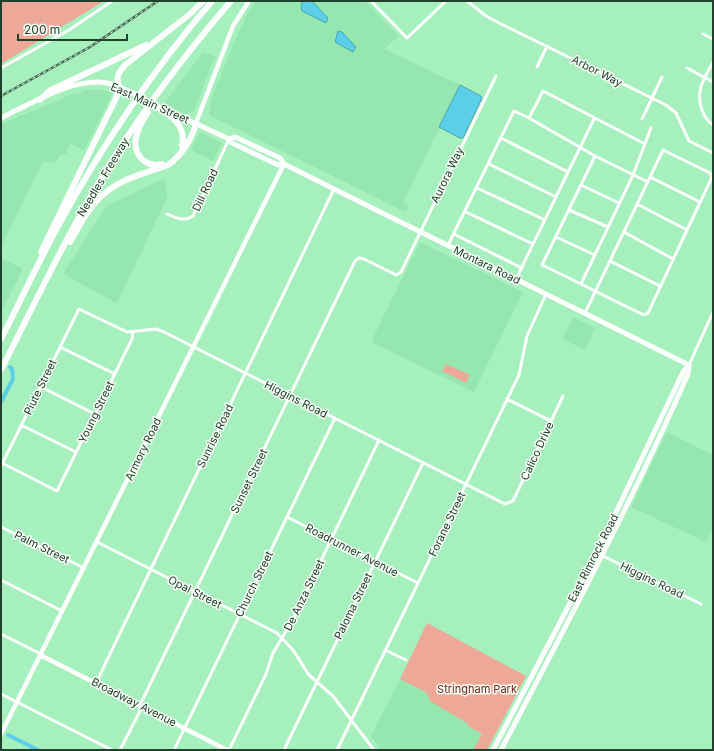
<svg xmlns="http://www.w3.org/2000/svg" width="714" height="751" viewBox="0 0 714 751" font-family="Inter,sans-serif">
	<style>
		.built { fill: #96e7af }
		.green { fill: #eda898 }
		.water { fill: #5ccfe8; stroke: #4aa4af }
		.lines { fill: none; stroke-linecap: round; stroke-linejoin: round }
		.canal { stroke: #5ccfe8; stroke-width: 4 }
		.street { stroke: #fff; stroke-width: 3 }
		.secondary { stroke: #fff; stroke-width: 4.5 }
		.primary { stroke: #fff; stroke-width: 5 }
		.highway { stroke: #fff; stroke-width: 6 }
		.rail-casing { stroke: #426b50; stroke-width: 2.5 }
		.rail { stroke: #f8fff9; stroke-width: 1; stroke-dasharray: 3; stroke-linecap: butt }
		.labels { text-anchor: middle; stroke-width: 3; stroke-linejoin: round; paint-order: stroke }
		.street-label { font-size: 11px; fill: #213f2b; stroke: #f8fff9 }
		.park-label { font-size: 11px; fill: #6f2313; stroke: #f8fff9 }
	</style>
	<rect width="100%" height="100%" fill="#a6f0bd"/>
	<path class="built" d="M256,1H365L399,36L384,49L460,85L403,203L409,207L406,212L209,115L212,97L233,45L246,16Z
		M203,52L215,56L194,111L186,114L164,104Z
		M85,90H103L108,91L112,95L84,150L70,144L66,154L60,155L55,163L43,161L3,243L1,242V124L75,93V95Z
		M200,132L222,143L213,161L191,150Z
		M165,178L167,198L117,303L63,274L106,206Z
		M420,242L523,292L474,392L371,342Z
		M1,258L23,269L2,310L1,309Z
		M573,317L595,328L585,350L562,339Z
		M667,432L713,455V527L706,542L631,507Z
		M400,679L427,693L468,723V726L482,734L473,750H381L371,736Z"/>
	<path class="green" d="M1,1H104L1,64Z
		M446,364L470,375L466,383L442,371Z
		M427,623L526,676L487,750H473L482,734L468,726L467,723L430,701L427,693L400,679Z"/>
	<path class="water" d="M302,1H312L328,18L326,23L302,11L301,8Z
		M338,31L342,32L356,47L353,52L335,42Z
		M460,85L481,96L482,98L463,138H460L439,127Z"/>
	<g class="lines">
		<path class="canal" d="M1,402L13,379L12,369L10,367
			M8,735L38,750"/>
		<path class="street" d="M371,1L407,38L446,1
			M467,1L486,16L501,24L666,105L676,113L689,141L713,153
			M703,34L713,39
			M713,62C704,79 695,91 702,110C705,117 707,121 713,125
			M537,67L547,46
			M1,68L69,30L112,1
			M687,68L713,82
			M529,118L595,156
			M642,119L662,77
			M501,138L568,172
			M489,164L556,197
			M650,177L700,202
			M581,185L619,203
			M477,188L545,220
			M637,204L687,230
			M569,210L608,227
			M466,212L533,244
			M167,214C176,218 184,222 193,216L229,139
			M624,232L673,259
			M454,234L522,268
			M556,237L595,255
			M448,245L514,111L529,118L543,91L645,144
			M610,261L660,286
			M516,279L594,119
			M581,284L633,175L651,128
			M585,313C611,259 637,205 663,150L710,173L712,177L648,313L644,315C610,299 576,281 542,265L595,156L648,182
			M60,347L115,374
			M689,365L713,312
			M41,387L95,414
			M507,399L551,421
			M21,425L76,452
			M2,463L57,491L132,339L133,332
			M1,466L79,309L127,332L156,329L164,332L505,504L513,501L563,396
			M287,517L418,583
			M1,527L84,568
			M97,542L277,633L293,650L309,675L333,696L374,750
			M603,556L701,604
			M1,580L62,611
			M1,634L41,654
			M385,650L406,660
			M96,683L334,189
			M1,694L112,750
			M140,705L355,261L359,258L364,259L396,275L401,272L496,76
			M120,750L142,707
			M174,750L335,418
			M229,750L266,674L273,653L291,623L379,440
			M284,750L423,463
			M337,750L519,375L527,336L546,294"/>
		<path class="secondary" d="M196,123L233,26L249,1
			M40,655L227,750
			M1,734L284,164"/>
		<path class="primary" d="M162,108L229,139L232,143L278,165L284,164
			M1,118C30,104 79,74 111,84C125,88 140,97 153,103
			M229,139L235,137L280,158L284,164L334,189L689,365
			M493,750L598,550L683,372L689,365
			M501,750C566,626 632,502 688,374L689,366"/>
		<path class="highway" d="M40,100L49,91L146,45
			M155,105C170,115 187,125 182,146
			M148,112C139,126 127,147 144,161C150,165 156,166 162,164
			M70,242C80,225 89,206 104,194C121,178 147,173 168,165C181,156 193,138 196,123
			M41,252L115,100L120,88C115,78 118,73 125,65L190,14L203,1
			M1,339C20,302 37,265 57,228C101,147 152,71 212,1
			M1,370C37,299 71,226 113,159C148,103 188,51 231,1"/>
		<g class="rail-casing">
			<path id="rail" d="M1,96L90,47L158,1"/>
		</g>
		<use href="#rail" class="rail"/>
	</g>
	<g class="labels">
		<g class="street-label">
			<text transform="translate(597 71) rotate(27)" y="4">Arbor Way</text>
			<text transform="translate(150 103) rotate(24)" y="4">East Main Street</text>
			<text transform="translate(447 175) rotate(-64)" y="4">Aurora Way</text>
			<text transform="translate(103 177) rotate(-59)" y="4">Needles Freeway</text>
			<text transform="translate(205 190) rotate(-65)" y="4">Dill Road</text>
			<text transform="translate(487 265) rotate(26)" y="4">Montara Road</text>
			<text transform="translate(40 387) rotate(-64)" y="4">Piute Street</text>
			<text transform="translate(296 399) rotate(27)" y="4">Higgins Road</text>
			<text transform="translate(96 412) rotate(-64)" y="4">Young Street</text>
			<text transform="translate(215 436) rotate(-64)" y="4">Sunrise Road</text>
			<text transform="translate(143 449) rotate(-64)" y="4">Armory Road</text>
			<text transform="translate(537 451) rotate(-65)" y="4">Calico Drive</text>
			<text transform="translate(249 481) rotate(-64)" y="4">Sunset Street</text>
			<text transform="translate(447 524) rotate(-64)" y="4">Forane Street</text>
			<text transform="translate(42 547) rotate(26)" y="4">Palm Street</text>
			<text transform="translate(352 550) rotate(27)" y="4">Roadrunner Avenue</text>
			<text transform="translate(593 558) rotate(-63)" y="4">East Rimrock Road</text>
			<text transform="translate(652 580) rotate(26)" y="4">Higgins Road</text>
			<text transform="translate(254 584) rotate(-64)" y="4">Church Street</text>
			<text transform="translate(195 592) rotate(27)" y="4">Opal Street</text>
			<text transform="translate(304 595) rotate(-64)" y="4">De Anza Street</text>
			<text transform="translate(353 606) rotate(-64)" y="4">Paloma Street</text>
			<text transform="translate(134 702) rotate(27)" y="4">Broadway Avenue</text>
		</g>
		<g class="park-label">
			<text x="477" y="693">Stringham Park</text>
		</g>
	</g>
	<rect width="714" height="751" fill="none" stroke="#213f2b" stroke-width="4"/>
	<path d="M18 34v6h109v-6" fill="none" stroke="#213f2b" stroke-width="2"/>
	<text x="24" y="34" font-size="12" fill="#213f2b" stroke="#f8fff9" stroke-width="3" paint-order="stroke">200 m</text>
</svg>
